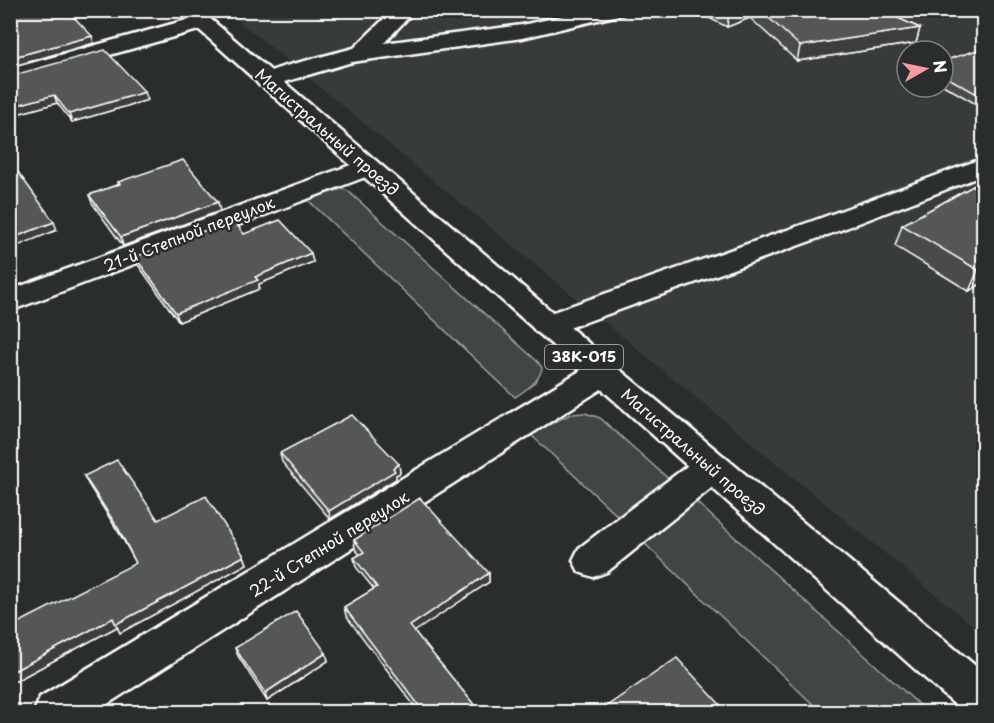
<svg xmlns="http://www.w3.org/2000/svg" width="994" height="723" viewBox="0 0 994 723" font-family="'Playpen Sans',sans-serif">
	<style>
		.built { fill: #373a3b; fill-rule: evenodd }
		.green { fill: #414445; stroke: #a0a2a2; stroke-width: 1.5 }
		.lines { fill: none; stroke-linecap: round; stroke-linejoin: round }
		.minor-casing { stroke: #fff; stroke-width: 5 }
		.major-casing { stroke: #fff; stroke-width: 5 }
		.minor { fill: #2a2d2e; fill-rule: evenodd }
		.major { fill: #2a2d2e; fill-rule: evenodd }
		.wall { fill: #494b4c; stroke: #fff; stroke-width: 1.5 }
		.shaded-wall { fill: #3c3d3e; stroke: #fff; stroke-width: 1.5 }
		.building { fill: #555758; stroke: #fff; stroke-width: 1.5 }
		.labels { text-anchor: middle; stroke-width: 5; stroke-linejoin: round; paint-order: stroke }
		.shield { fill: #2a2d2e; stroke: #bfc0c0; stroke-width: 1.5 }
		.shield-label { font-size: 15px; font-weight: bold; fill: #fff }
		.street-label { font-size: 16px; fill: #fff; stroke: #2a2d2e }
	</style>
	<rect width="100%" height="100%" fill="#2a2d2e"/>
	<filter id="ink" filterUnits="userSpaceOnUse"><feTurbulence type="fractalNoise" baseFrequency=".0167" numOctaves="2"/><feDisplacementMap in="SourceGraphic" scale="12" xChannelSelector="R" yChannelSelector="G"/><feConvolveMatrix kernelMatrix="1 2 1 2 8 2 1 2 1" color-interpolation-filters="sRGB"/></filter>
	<g filter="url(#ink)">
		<path class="built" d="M226,11H983V634L277,52ZM907,51H943V87H907Z"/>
		<path class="green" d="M342,189L348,191L538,362L542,368C540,381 526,390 515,397L307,199Z
			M585,413L600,418L672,482L622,520L530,434L571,414Z
			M694,500L927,712H821L640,539Z"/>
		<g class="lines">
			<g class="minor-casing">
				<path id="minor" d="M393,10H415L384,43L522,25L590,10H626L623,14L522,38L352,62L267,87L259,85L255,80L259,75L282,67L354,48Z
					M201,16L209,17L212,22L209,27L10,83V69Z
					M984,158V175L830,234L558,332L547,336L536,332L531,325L536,318L810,222Z
					M367,159L376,161L380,167L376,173L10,311V290Z
					M602,361L614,365L619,373L614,381L95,712H34L40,697L590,365Z
					M712,453L725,457L730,467L725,477L607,572L593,577L579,572L573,560L579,548L699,457Z"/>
			</g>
			<g class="major-casing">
				<path id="major" d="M177,10H200L614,365L984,673V712H963Z"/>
			</g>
			<use href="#minor" class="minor"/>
			<use href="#major" class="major"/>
		</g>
		<path class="wall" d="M693,10H880L920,28L916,43L797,61L750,18L727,27Z
			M984,48V107L983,108L943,85V61Z
			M10,76L148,100L72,122L57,103L10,116Z
			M984,180V282L969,291L895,246L902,225Z
			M118,182L220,211L123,246L92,203L89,195L119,184Z
			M244,234L313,262L259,284V289L179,322L138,265L135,257Z
			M280,453L399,464L400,473L396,475V479L330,519L282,462Z
			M84,476L158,520L244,556L247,564L120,633L117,627L10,684L136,563L121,536L88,484Z
			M354,540L489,573V582L414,631L480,712H419L346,616L344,607L374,589L356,567L354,558L360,555L355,549Z
			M235,648L326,653L328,661L267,701L238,656Z"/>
		<path class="shaded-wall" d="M76,10L78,16L70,18L67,11Z
			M735,10H751L750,18L727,27L729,13Z
			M920,28L916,43L797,61L800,46Z
			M92,36L94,43L10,67V58Z
			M145,92L148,100L72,122L69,114Z
			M54,95L57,103L10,116V107Z
			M218,202L220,211L123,246L121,237Z
			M54,222L57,230L10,249V239Z
			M311,253L313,262L259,284V289L179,322L176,313L255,277Z
			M984,266V282L969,291L978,270Z
			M399,464L400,473L396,475V479L330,519L329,511Z
			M244,556L247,564L120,633L116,624Z
			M489,573V582L411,634L410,626Z
			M113,618L117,627L10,684V673Z
			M326,653L328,661L267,701L265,693Z"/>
		<path class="building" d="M10,10H67L92,36L10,58Z
			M725,10H735L729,13Z
			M760,10H880L920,28L800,46Z
			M984,48V98L943,75V61Z
			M105,50L145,92L69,114L54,95L10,107V76Z
			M183,160L218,202L121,237L89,195L120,184L118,182Z
			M10,161L54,222L10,239Z
			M984,180V266L978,270L902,225Z
			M233,220L244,234L280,220L311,253L255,277L258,280L176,313L135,257Z
			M352,415L399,464L393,468L395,471L329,511L280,453Z
			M117,460L158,520L206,496L244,556L116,624L113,618L10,673V627L136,563L118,528L84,476Z
			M420,498L489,573L410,626L480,712H424L344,607L377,587L354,558L364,552L354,540Z
			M296,611L326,653L265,693L235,648Z
			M677,658L727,712H598Z
			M169,704L174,712H154Z"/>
	</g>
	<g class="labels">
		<rect class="shield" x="545" y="345" width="78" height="24" rx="4.5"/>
		<g class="shield-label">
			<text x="584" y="362">38К-015</text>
		</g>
		<g class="street-label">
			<text transform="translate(327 132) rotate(41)" y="6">Магистральный проезд</text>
			<text transform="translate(189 234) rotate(-21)" y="6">21-й Степной переулок</text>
			<text transform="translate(693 452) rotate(41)" y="6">Магистральный проезд</text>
			<text transform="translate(329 544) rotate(-32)" y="6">22-й Степной переулок</text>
		</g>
	</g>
	<rect width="994" height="723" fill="none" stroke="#2a2d2e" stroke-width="36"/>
	<rect x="18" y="18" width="958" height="687" fill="none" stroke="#fff" stroke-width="2" filter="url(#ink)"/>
	<g transform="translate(925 69) rotate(81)"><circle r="28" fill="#2a2d2e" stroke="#7f8182" stroke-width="1.5"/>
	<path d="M0-4.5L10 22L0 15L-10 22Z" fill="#ff9aa2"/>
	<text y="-9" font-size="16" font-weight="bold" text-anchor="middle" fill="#ffffff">N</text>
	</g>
</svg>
